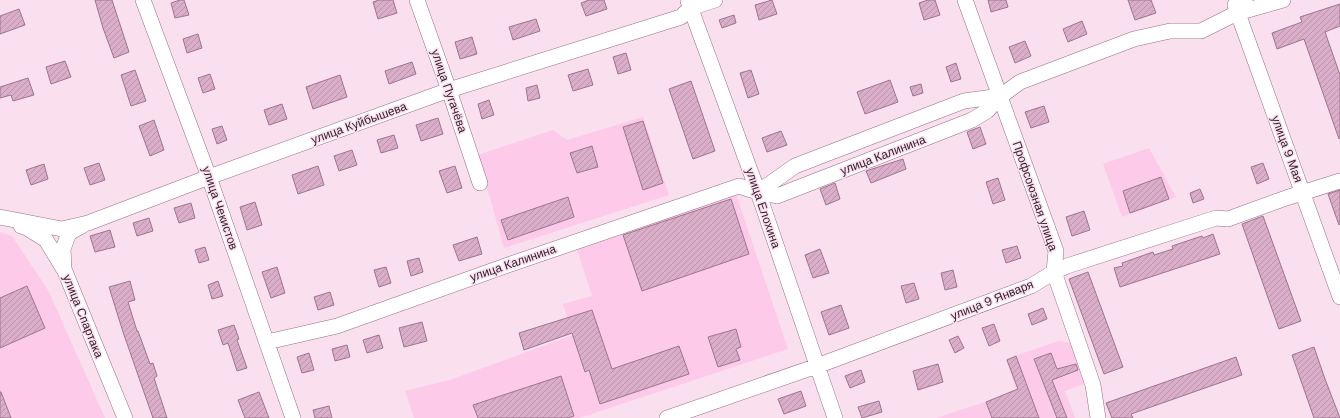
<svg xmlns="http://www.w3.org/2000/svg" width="1340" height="418" viewBox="0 0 1340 418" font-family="'DM Sans',sans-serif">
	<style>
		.built { fill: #fecae9 }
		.building { fill: url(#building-hatch); stroke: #9d758e }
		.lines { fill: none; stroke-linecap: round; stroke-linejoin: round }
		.minor-casing { stroke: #986f88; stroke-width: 16 }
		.minor { stroke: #fff; stroke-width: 15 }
		.labels { text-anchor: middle; stroke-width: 3; stroke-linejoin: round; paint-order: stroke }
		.street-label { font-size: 12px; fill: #2e1d28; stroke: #fadfef }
	</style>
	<defs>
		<pattern id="building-hatch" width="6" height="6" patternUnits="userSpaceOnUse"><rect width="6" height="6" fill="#daaec9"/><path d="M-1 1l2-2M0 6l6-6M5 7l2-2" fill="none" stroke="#bb95ad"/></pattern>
	</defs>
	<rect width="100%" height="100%" fill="#fadfef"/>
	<path class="built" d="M643,117L669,195L504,248L478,155L553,130L567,140Z
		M1149,148L1176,197L1122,217L1103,164Z
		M736,194L788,349L579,418H414L405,391L450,380L573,335L563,304L592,296L576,246Z
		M0,232L12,236L48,290L105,418H0Z
		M1059,341L1071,343L1084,384L1065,391L1075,418H936L985,402L1016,389L1006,359Z"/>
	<path class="building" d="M95,0H112L129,52L114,58L103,28Z
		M180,0H184L189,15L175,18L171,3Z
		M379,0H393L397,13L378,19L373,2Z
		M589,0H604L607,9L586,16L581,3Z
		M772,0L777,14L759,20L755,5Z
		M928,0H935L940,15L924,20L919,3Z
		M988,0H1006L1008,7L991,12Z
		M1128,0H1151L1156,13L1135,20Z
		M1340,4V26L1325,32L1340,75V138L1339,139L1304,39L1277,49L1272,33L1302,22L1300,17Z
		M19,9L25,25L0,34V16Z
		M734,15L736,23L722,28L719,20Z
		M536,19L540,31L513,40L509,27Z
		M1082,21L1087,34L1068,42L1063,29Z
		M198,34L202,48L187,53L183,39Z
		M472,37L477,54L460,59L455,42Z
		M1025,41L1031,56L1015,63L1009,47Z
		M626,53L631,70L618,74L613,57Z
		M65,61L71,77L51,84L46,67Z
		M412,62L416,74L389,84L385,71Z
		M956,63L961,79L951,82L946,67Z
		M588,69L593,85L573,91L568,75Z
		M135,70L146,101L131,106L121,75Z
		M751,70L759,94L748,98L740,73Z
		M210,74L215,89L203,93L198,78Z
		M340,75L347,97L313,109L306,87Z
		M28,78L34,95L13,101L11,95L0,98V87Z
		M890,80L898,102L865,114L857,92Z
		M691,81L715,151L693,159L669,89Z
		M921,84L923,93L913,96L910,87Z
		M537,85L540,98L528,101L526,88Z
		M489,100L494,115L482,119L478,104Z
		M282,104L287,119L269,125L264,110Z
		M1044,106L1049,122L1031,128L1025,112Z
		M438,118L443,134L421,141L416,125Z
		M154,120L164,150L150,156L139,126Z
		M643,121L663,183L643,190L623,127Z
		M222,126L227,140L217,144L212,129Z
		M980,127L986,144L973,149L967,132Z
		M781,131L787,145L767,152L762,138Z
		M394,135L398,148L381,153L377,140Z
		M592,146L598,167L577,173L570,153Z
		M352,150L357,165L339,171L334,156Z
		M903,159L906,169L871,183L866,171Z
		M99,163L105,180L90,185L84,168Z
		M1263,163L1269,179L1257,184L1251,167Z
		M44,164L48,179L31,185L26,170Z
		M318,166L324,185L298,194L292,175Z
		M455,166L462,188L447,193L439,171Z
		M1161,177L1169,199L1130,213L1123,191Z
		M998,178L1005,200L993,204L986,182Z
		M835,183L840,199L826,205L820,189Z
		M1200,189L1204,199L1193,203L1190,193Z
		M1340,190V224L1339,225L1328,194Z
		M568,197L574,217L508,240L501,220Z
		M731,199L749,254L642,291L623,235Z
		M255,202L262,225L247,230L240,207Z
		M191,203L195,218L179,223L174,208Z
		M1084,211L1090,230L1072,236L1066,217Z
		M1263,216L1301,321L1279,329L1242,224Z
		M149,218L153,231L137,236L133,223Z
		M110,230L115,247L95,252L90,236Z
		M1213,234L1220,254L1120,287L1114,268L1123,266L1122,263L1153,252L1154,255L1173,249L1172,246L1202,236L1203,238Z
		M477,237L482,254L459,261L453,245Z
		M1017,246L1021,258L1006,263L1002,250Z
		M205,247L209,260L199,263L195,250Z
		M820,249L829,273L813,278L805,255Z
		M419,258L423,272L411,276L407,261Z
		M277,267L285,293L271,298L262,272Z
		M386,267L391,283L379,287L374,270Z
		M953,270L957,287L945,290L941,273Z
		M1088,272L1123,367L1104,374L1069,279Z
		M130,281L135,300L128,302L137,331H138L150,364L153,363L157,376L154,378L167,418H153L123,332L109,287Z
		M218,281L223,296L212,299L208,285Z
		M914,283L919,299L906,303L901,286Z
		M27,286L45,328L0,348V298Z
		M330,292L334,305L318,310L314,297Z
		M841,305L849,328L829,335L821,312Z
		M1043,308L1047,319L1032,325L1028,314Z
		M592,310L612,369L679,346L689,374L600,404L589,370L585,372L572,333L524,350L519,333Z
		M422,322L427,341L404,347L399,328Z
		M994,324L1000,341L989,346L982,328Z
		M234,325L239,339L237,340L247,368L237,371L228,343L223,345L218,330Z
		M736,329L741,347L736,349L740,360L718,367L708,337Z
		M379,335L383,348L367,353L363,340Z
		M958,336L964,348L955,353L949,340Z
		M347,345L350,357L335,361L332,349Z
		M1314,347L1325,379L1340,418H1314L1292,355Z
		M309,353L314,370L302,373L297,357Z
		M1051,353L1057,369L1076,364L1078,370L1052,380L1067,418H1057L1034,359Z
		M1016,356L1039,418H992L986,402L1018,389L1007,360Z
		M1236,357L1242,375L1131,414L1133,418H1112L1106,403Z
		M938,364L943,382L918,390L913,371Z
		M861,370L865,382L850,388L845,376Z
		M561,376L574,416L568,418H478L473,405Z
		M801,391L806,406L784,414L778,399Z
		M0,392H1L11,418H0Z
		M259,392L269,418H245L238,400Z
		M879,401L882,412L862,418L858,407Z
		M329,406L332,418H315L313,410Z"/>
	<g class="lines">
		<g class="minor-casing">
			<path id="minor" d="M143,0L209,177L293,418
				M417,0L449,90L480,183
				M965,0L1056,251L1054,272L1093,385L1098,418
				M688,1L758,192L835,418
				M1235,5L1340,297
				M1237,13L1283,0
				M758,192L795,166L964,101L1001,96L1020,82L1134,39L1170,31H1201L1237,13L1245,0
				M0,217L62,229L88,223L209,177L449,90L681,17L690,8L715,0
				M21,226L27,228L46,240L63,268
				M82,226L69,233L63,249L64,269L125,418
				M267,342L337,326L508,265L739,186L758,192L777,196L972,120L987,111L1001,96
				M667,418L817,366L1031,286L1054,272L1067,266L1216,218L1228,219L1286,198L1340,181"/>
		</g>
		<use href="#minor" class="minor"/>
	</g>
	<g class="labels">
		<g class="street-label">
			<text transform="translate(449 91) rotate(71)" y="4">улица Пугачёва</text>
			<text transform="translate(359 123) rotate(-20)" y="4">улица Куйбышева</text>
			<text transform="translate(1287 149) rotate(70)" y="4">улица 9 Мая</text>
			<text transform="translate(883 155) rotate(-21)" y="4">улица Калинина</text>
			<text transform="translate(1035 196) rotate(71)" y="4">Профсоюзная улица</text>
			<text transform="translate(220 208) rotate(71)" y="4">улица Чекистов</text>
			<text transform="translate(763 208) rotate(71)" y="4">улица Елохина</text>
			<text transform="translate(513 263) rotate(-19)" y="4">улица Калинина</text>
			<text transform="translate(992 300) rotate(-22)" y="4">улица 9 Января</text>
			<text transform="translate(83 316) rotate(68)" y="4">улица Спартака</text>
		</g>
	</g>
</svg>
